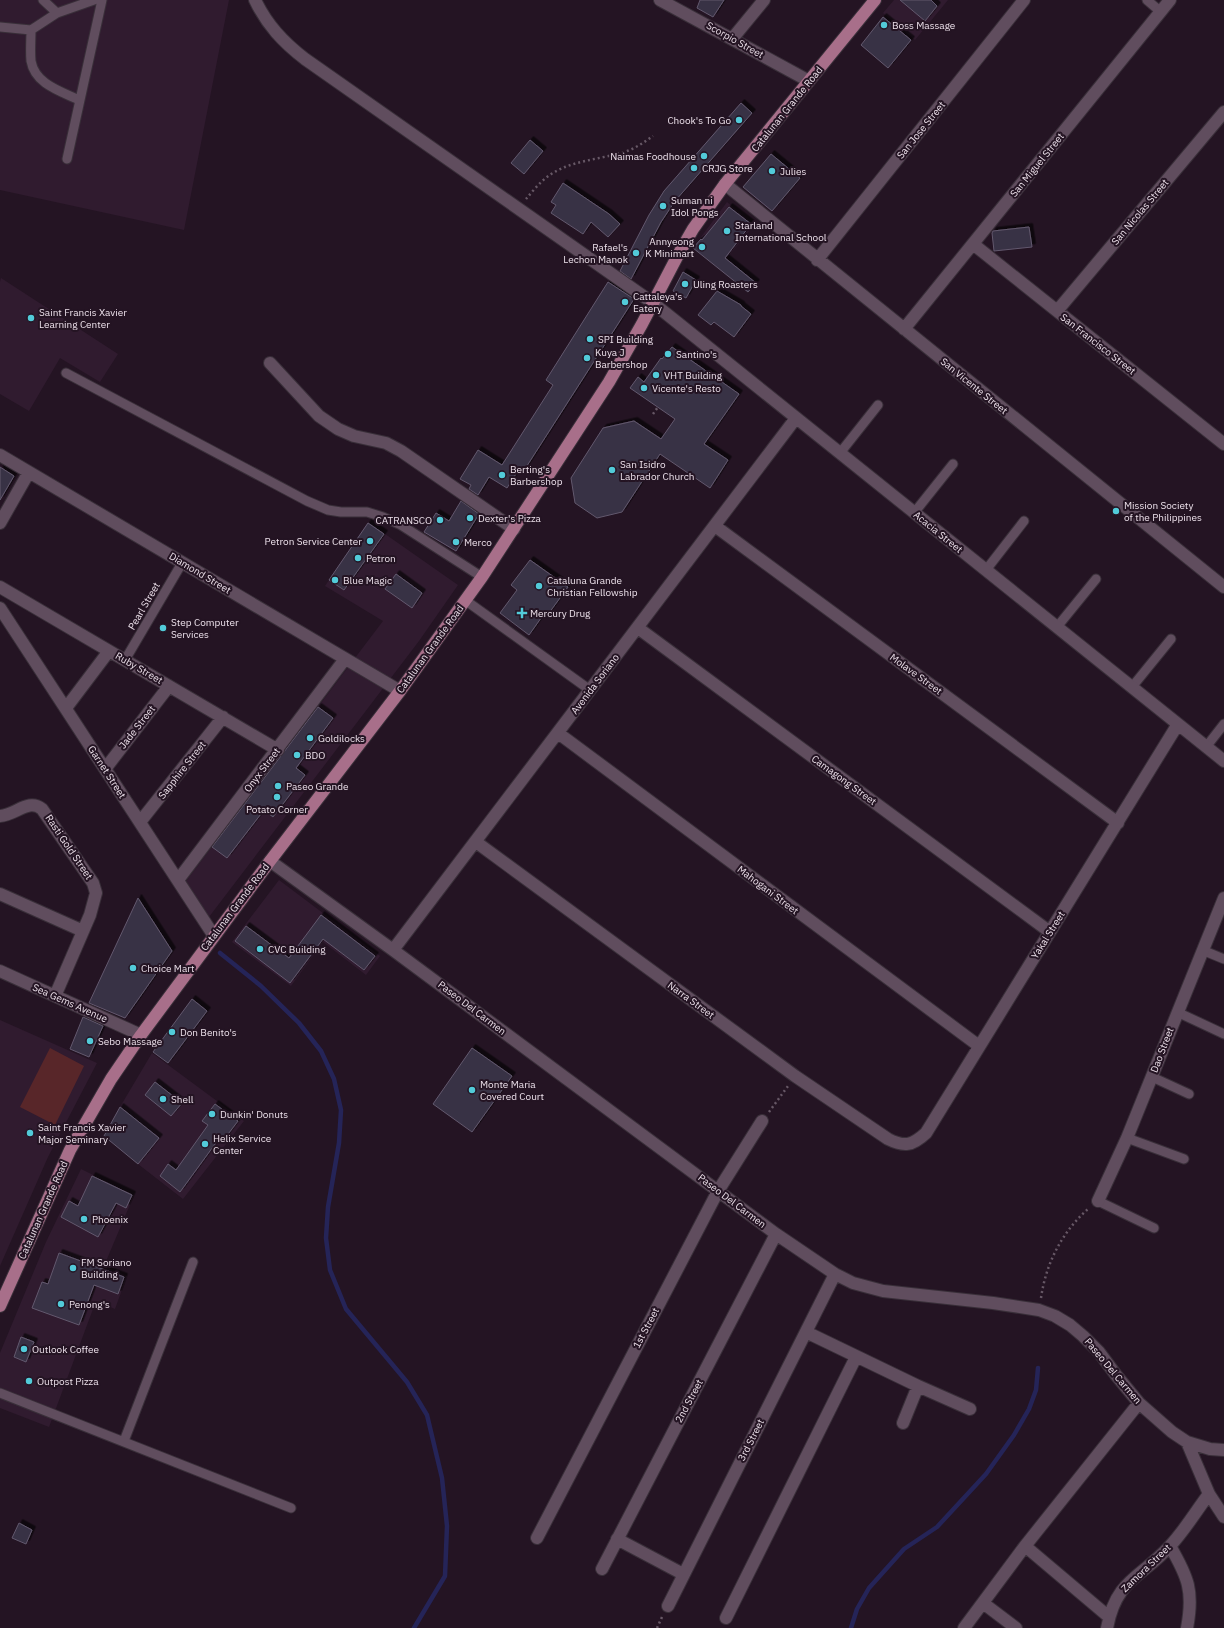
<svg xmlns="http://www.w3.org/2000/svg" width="1224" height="1628" font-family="'IBM Plex Sans',sans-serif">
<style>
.built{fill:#301b2f}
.green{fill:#582629}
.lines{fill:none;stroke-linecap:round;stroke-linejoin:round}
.stream{stroke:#252458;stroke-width:4.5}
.building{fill:#393044;stroke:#62596e;filter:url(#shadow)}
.service-casing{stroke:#392f39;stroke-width:11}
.minor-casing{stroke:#392f39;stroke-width:14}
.primary-casing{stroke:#392f39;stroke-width:14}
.path{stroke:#675866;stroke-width:2.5;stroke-dasharray:2 3;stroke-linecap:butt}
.service{stroke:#604d5e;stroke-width:9}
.minor{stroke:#604d5e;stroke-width:12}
.primary{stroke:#a86f8a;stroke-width:12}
.poi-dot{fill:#52cbd9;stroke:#241423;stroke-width:1.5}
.labels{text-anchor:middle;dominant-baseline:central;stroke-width:4;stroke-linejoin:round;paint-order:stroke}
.poi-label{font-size:10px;fill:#ede1eb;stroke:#241423;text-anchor:start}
.street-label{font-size:10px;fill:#ede1eb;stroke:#241423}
</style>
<defs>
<filter id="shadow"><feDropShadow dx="3.5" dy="-3.5" stdDeviation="0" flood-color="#0009"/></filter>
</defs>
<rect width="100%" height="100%" fill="#241423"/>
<path class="built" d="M0,0H229L184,230L0,190Z
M894,0H948L915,40L883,13Z
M727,202L754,225L727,258L701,237Z
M1,278L118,354L100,382L60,358L29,411L0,394V282Z
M368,522L458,585L419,641L209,917L186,881L383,621L325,586Z
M279,880L380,956L366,975L323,942L291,986L232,942Z
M0,1020L97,1063L48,1157L0,1266Z
M152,1053L244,1121L183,1199L138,1164L159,1138L120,1107Z
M81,1169L134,1195L104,1266L127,1276L115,1309L96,1301L49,1427L0,1408V1353L46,1242Z"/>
<path class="green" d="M50,1048L84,1066L55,1125L20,1107Z"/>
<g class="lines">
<path class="stream" d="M220,953L261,986L299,1023L321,1051L334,1079L341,1110L339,1143L328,1207L326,1238L330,1270L346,1309L407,1382L427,1415L442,1478L447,1526L445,1576L414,1628
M851,1628L857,1609L869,1588L904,1549L937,1527L986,1474L1014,1435L1029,1409L1036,1390L1038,1368"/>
</g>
<path class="building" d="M700,0H724L713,17L697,8Z
M900,0H931L937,6L925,21Z
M883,17L911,40L888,68L861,45Z
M741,103L752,113L675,201L661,222L631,279L620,271L649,215L664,191Z
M530,140L543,151L524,174L511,163Z
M771,154L800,178L772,211L743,187Z
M563,183L609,214L620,224L608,237L591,222L583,234L551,213L556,205L551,202Z
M729,207L751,224L725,258L756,283L748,292L693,248L701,239L702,240Z
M1029,227L1032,247L994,251L992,233L993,231Z
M683,272L696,280L686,298L673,291Z
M608,282L634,299L523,472L519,469L507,488L489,477L478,495L469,489L471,485L460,479L478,450L502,465L553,385L546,380Z
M717,291L741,305V306L751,314L734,337L714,322L711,325L698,315Z
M672,347L739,394L704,444L728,460L710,488L660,454L622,512L597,518L575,503L571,478L603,428L634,421L661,439L675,419L630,388L638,377L644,382L661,358L662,359Z
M0,467L14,476L0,500Z
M461,501L479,514L456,551L424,532L436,513L449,521Z
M368,523L384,534L344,590L329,580Z
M530,560L568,587L549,613L546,611L529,635L500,613L517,590L511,585Z
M396,574L422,593L412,608L385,589Z
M318,707L333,718L296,768L305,775L273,817L264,810L227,858L212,847Z
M138,898L172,951L125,1018L89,1003Z
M321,915L375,956L364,970L323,939L290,983L235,941L246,926L289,958Z
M192,999L207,1011L168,1063L153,1052Z
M83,1017L103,1026L89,1057L70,1049Z
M472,1048L512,1076L472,1132L433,1104Z
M155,1082L182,1103L171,1116L145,1095Z
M215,1104L238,1121L222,1142L218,1140L180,1192L160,1176L168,1164L176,1170L208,1125L202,1121Z
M120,1107L159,1138L138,1164L104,1136Z
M92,1176L132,1195L126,1208L116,1203L98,1237L61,1217L69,1201L78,1206Z
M59,1253L124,1277L118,1294L94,1285L79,1325L32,1308L42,1282L48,1284Z
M21,1337L34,1342L26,1362L14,1357Z
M19,1523L32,1530L26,1544L12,1538Z"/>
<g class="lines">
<defs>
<path id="service" d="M43,0L57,13
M1147,0L1161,12
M0,27L31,30C31,40 30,51 31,61C35,84 60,91 79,100
M31,30L57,13L94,0
M67,159L102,0
M66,373L307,501L328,510L341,512H367L383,517L401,525L482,577
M840,453L878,405
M914,513L953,464
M986,570L1024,521
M465,600L590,690
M1057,627L1096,579
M125,660L182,563
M1132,687L1171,639
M1206,747L1224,724
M1202,950L1224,959
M1177,1012L1224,1034
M1152,1077L1189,1094
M1127,1138L1184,1159
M1098,1201L1154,1228
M0,1393L291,1508
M124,1441L193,1262"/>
<path id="minor" d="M255,0C267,25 283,42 305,59L653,303L1224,761
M660,0L809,81
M732,39L764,0
M725,184L1224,587
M973,244L1224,444
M817,260L1024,0
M1057,311L1224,112
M904,329L1170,0
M270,363L319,416L338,429L354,436L386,443L401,451L514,529
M0,455L400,691
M0,523L29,472
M715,526L1118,823
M0,587L278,750
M0,608L214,936
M638,628L1050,932
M66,708L109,651
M558,733L979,1046
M105,769L169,686
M0,816C16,815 28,798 42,809L93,883L96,893L90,915L55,996
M140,822L223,717
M476,842L795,1076L888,1139C904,1147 912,1146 926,1133L1178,724
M270,861L393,950L776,1234L835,1274L853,1283L883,1291L993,1303L1039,1310L1055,1316L1070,1325L1083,1336L1099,1352L1116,1375L1139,1403L1172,1432L1187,1442L1210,1449L1224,1450
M178,880L345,659
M0,894L83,931
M393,950L796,418
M0,971L141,1035
M1098,1201L1127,1138L1224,898
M806,1332L918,1386L970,1409
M903,1423L918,1386
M1187,1442L1209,1494L1224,1517
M537,1538L718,1191L762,1121
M617,1539L683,1574
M1025,1546L1109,1617
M1170,1546C1188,1577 1194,1591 1187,1628
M602,1569L776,1234
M983,1603L1016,1628
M668,1606L835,1274
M726,1618L856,1357
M964,1628L1025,1546L1139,1403
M1107,1628C1116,1579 1141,1578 1170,1546C1185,1530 1196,1511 1209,1494"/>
<path id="primary" d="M0,1306L70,1150L111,1079L141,1035L270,861L400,691L482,577L609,382L642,324L678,255L693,229L725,184L875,0"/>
</defs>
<use href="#service" class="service-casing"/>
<use href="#minor" class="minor-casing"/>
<use href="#primary" class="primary-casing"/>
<path class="path" d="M526,199C532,192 539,183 547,177C568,161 596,160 621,153C633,150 643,143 653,136
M653,414L658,407
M769,1112L788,1086
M1041,1298C1046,1263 1062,1232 1088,1209
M657,1628L662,1617"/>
<use href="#service" class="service"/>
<use href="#minor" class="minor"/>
<use href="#primary" class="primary"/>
</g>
<g class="poi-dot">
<circle cx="884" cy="25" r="4"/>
<circle cx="739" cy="120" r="4"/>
<circle cx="704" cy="156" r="4"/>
<circle cx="694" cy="168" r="4"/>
<circle cx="772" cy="171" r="4"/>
<circle cx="663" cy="206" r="4"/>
<circle cx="727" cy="231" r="4"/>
<circle cx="702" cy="247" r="4"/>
<circle cx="636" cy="253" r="4"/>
<circle cx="685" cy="284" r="4"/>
<circle cx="625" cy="302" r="4"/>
<circle cx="31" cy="318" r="4"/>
<circle cx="590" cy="339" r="4"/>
<circle cx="668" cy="354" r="4"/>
<circle cx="587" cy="358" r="4"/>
<circle cx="656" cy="375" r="4"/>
<circle cx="644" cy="388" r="4"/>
<circle cx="612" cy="470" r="4"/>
<circle cx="502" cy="475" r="4"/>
<circle cx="1116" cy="511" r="4"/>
<circle cx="470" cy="518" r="4"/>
<circle cx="440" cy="520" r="4"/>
<circle cx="370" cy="541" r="4"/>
<circle cx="456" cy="542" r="4"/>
<circle cx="358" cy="558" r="4"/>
<circle cx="335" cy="580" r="4"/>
<circle cx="539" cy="586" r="4"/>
<path d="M520 607h4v4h4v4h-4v4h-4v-4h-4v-4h4z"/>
<circle cx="163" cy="628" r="4"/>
<circle cx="310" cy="738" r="4"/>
<circle cx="297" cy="755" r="4"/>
<circle cx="278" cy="786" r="4"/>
<circle cx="277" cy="797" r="4"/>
<circle cx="260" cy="949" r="4"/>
<circle cx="133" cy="968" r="4"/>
<circle cx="172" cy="1032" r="4"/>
<circle cx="90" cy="1041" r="4"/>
<circle cx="472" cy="1090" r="4"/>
<circle cx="163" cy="1099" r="4"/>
<circle cx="212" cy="1114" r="4"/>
<circle cx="30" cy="1133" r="4"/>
<circle cx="205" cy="1144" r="4"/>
<circle cx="84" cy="1219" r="4"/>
<circle cx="73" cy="1268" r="4"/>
<circle cx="61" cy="1304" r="4"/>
<circle cx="24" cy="1349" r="4"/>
<circle cx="29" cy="1381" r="4"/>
</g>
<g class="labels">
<g class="poi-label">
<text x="892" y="25">Boss Massage</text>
<text x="731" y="120" text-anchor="end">Chook's To Go</text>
<text x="696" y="156" text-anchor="end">Naimas Foodhouse</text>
<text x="702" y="168">CRJG Store</text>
<text x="780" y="171">Julies</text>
<text x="671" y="200">Suman ni<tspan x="671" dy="12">Idol Pongs</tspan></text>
<text x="735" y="225">Starland<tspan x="735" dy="12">International School</tspan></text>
<text x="694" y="241" text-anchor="end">Annyeong<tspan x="694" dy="12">K Minimart</tspan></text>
<text x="628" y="247" text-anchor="end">Rafael's<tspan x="628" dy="12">Lechon Manok</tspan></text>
<text x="693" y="284">Uling Roasters</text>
<text x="633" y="296">Cattaleya's<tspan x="633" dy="12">Eatery</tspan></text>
<text x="39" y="312">Saint Francis Xavier<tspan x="39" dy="12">Learning Center</tspan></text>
<text x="598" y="339">SPI Building</text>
<text x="595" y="352">Kuya J<tspan x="595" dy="12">Barbershop</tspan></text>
<text x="676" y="354">Santino's</text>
<text x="664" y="375">VHT Building</text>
<text x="652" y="388">Vicente's Resto</text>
<text x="620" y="464">San Isidro<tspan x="620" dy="12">Labrador Church</tspan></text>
<text x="510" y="469">Berting's<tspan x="510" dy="12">Barbershop</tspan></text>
<text x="1124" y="505">Mission Society<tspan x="1124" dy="12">of the Philippines</tspan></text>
<text x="478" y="518">Dexter's Pizza</text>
<text x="432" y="520" text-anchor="end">CATRANSCO</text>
<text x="362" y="541" text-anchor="end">Petron Service Center</text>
<text x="464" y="542">Merco</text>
<text x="366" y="558">Petron</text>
<text x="343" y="580">Blue Magic</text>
<text x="547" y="580">Cataluna Grande<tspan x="547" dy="12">Christian Fellowship</tspan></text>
<text x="530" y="613">Mercury Drug</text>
<text x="171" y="622">Step Computer<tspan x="171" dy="12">Services</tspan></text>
<text x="318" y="738">Goldilocks</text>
<text x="305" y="755">BDO</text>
<text x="286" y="786">Paseo Grande</text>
<text x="277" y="809" text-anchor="middle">Potato Corner</text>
<text x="268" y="949">CVC Building</text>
<text x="141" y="968">Choice Mart</text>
<text x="180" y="1032">Don Benito's</text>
<text x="98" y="1041">Sebo Massage</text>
<text x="480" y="1084">Monte Maria<tspan x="480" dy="12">Covered Court</tspan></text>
<text x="171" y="1099">Shell</text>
<text x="220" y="1114">Dunkin' Donuts</text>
<text x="38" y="1127">Saint Francis Xavier<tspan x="38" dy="12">Major Seminary</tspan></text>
<text x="213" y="1138">Helix Service<tspan x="213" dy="12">Center</tspan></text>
<text x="92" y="1219">Phoenix</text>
<text x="81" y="1262">FM Soriano<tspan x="81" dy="12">Building</tspan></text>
<text x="69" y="1304">Penong's</text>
<text x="32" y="1349">Outlook Coffee</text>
<text x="37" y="1381">Outpost Pizza</text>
</g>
<g class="street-label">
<text transform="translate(735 40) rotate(29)">Scorpio Street</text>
<text transform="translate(787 109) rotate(-51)">Catalunan Grande Road</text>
<text transform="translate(921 130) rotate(-51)">San Jose Street</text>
<text transform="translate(1037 165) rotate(-51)">San Miguel Street</text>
<text transform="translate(1140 212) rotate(-50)">San Nicolas Street</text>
<text transform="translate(1098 344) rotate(38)">San Francisco Street</text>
<text transform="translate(974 386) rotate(39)">San Vicente Street</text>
<text transform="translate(938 532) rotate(39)">Acacia Street</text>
<text transform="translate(200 573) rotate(31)">Diamond Street</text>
<text transform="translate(144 606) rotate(-60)">Pearl Street</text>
<text transform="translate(430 649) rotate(-54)">Catalunan Grande Road</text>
<text transform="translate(139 668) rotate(30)">Ruby Street</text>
<text transform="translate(916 674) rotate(36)">Molave Street</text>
<text transform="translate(595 684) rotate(-53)">Avenida Soriano</text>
<text transform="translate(137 727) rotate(-52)">Jade Street</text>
<text transform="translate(182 770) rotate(-52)">Sapphire Street</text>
<text transform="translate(262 770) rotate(-53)">Onyx Street</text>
<text transform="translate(107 772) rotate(57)">Garnet Street</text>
<text transform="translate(844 780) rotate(36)">Camagong Street</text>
<text transform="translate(69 847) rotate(56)">Rasti Gold Street</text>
<text transform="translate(768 890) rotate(37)">Mahogani Street</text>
<text transform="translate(235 907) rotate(-53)">Catalunan Grande Road</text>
<text transform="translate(1048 935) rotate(-58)">Yakal Street</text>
<text transform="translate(691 1000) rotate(36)">Narra Street</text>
<text transform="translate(70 1003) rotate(24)">Sea Gems Avenue</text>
<text transform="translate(472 1008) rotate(37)">Paseo Del Carmen</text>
<text transform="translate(1162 1050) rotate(-69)">Dao Street</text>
<text transform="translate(732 1201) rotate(37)">Paseo Del Carmen</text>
<text transform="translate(43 1210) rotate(-66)">Catalunan Grande Road</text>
<text transform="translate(646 1328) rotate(-62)">1st Street</text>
<text transform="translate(1113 1371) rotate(50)">Paseo Del Carmen</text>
<text transform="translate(689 1401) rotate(-62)">2nd Street</text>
<text transform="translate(751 1440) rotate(-63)">3rd Street</text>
<text transform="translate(1146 1568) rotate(-44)">Zamora Street</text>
</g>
</g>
</svg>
